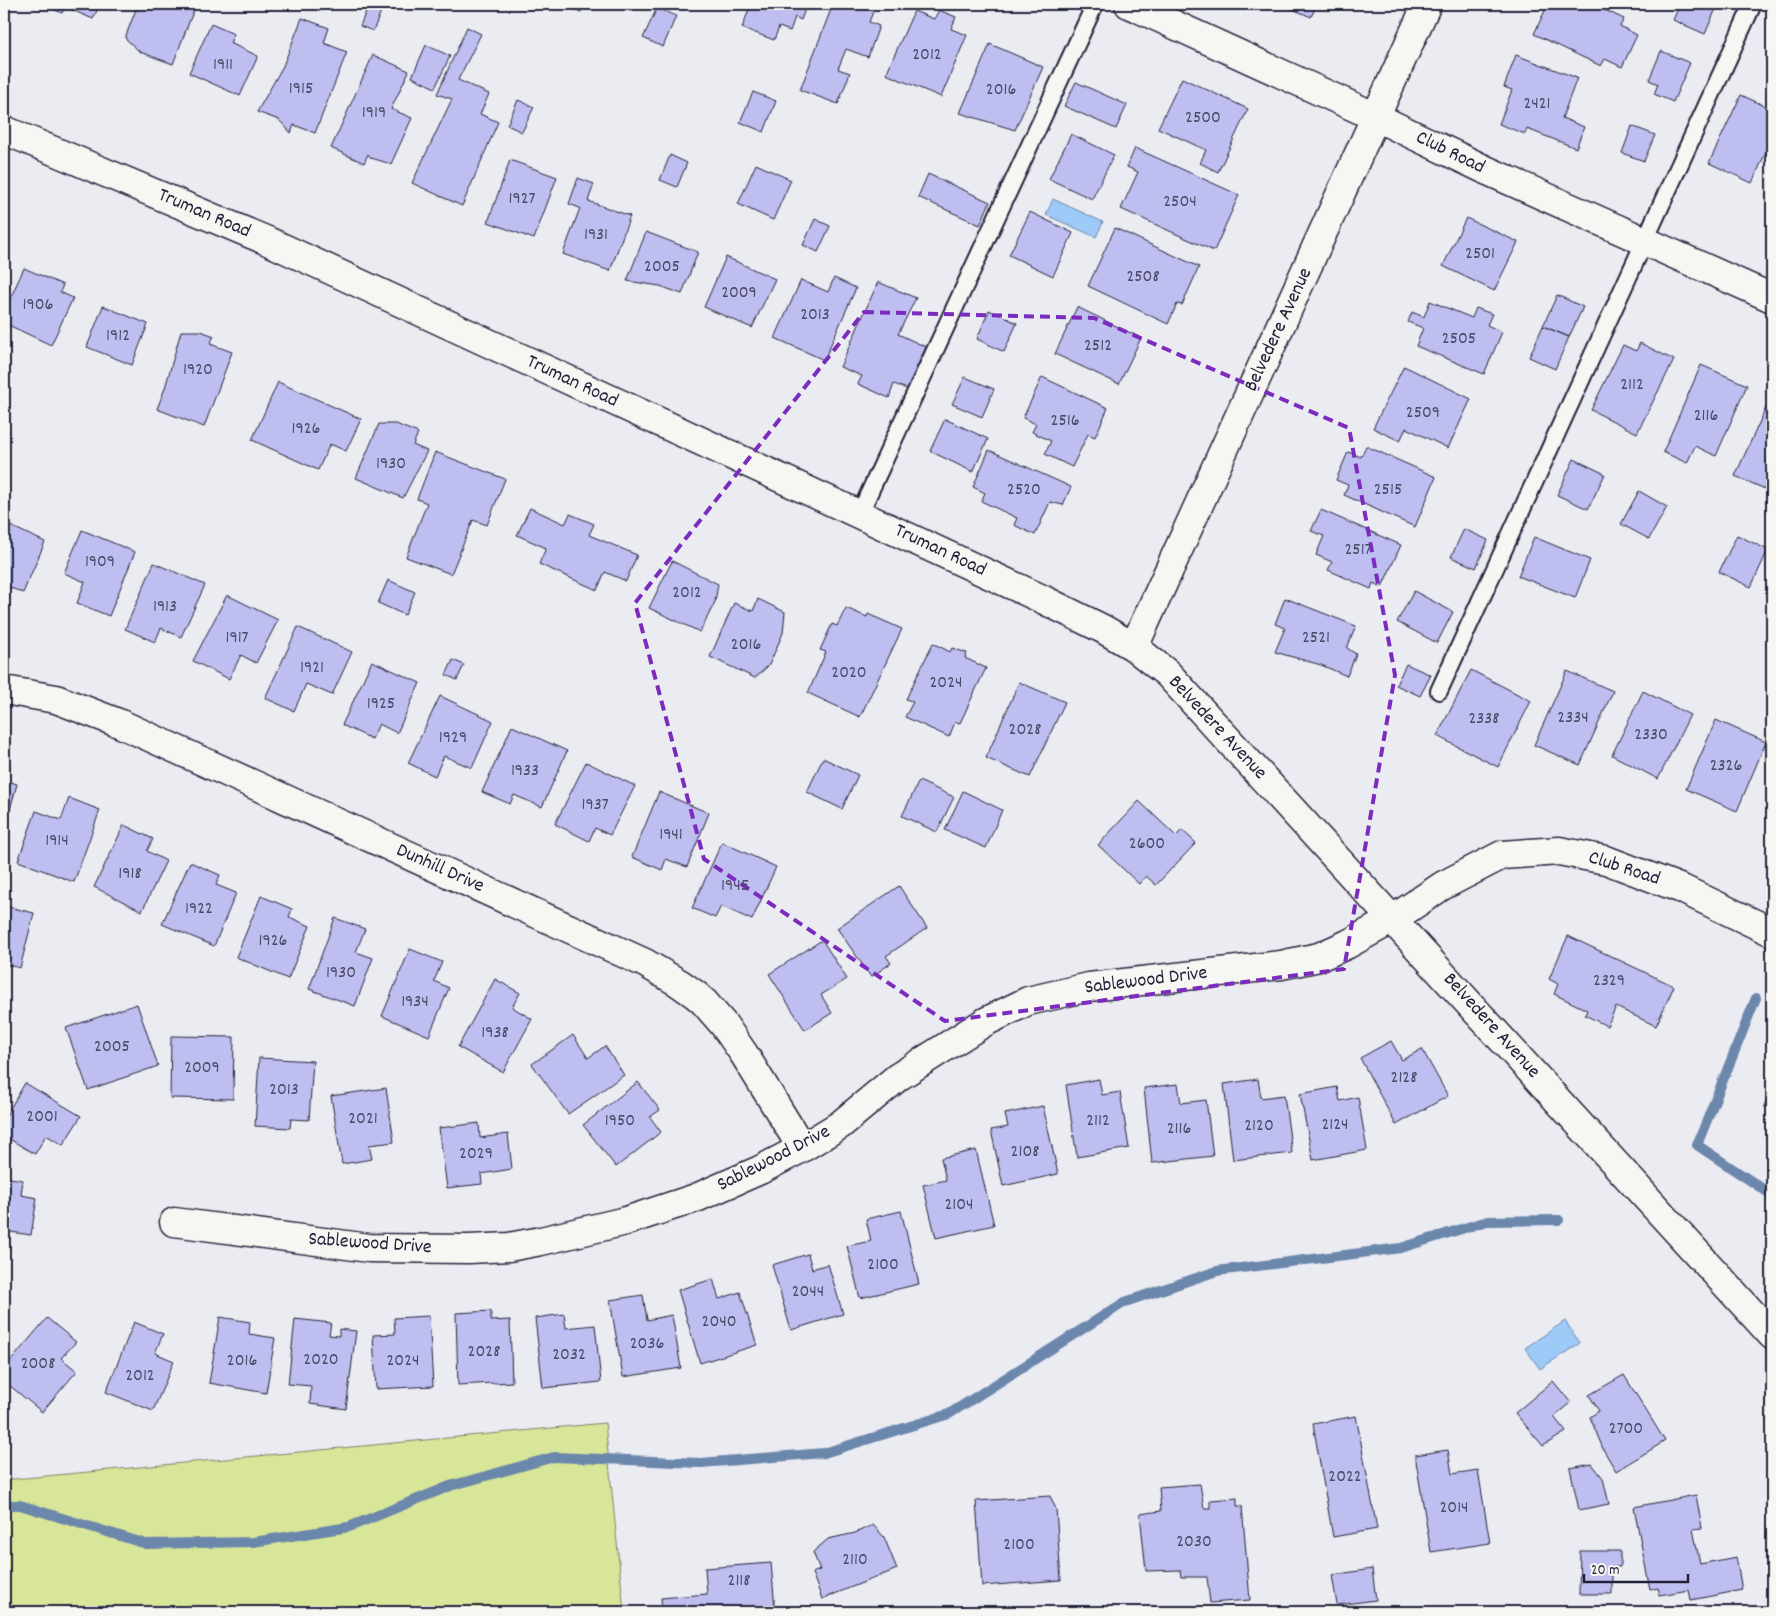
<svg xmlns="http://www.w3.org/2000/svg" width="1776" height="1616" font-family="Dekko,sans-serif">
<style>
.green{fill:#d8e699;stroke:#7d846a}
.water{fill:#9ecaf8;stroke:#6c87ac}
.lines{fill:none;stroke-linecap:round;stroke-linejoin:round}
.stream{stroke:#6c87ac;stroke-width:10}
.building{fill:#bebef0;stroke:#22223b}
.service-casing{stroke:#22223b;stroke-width:20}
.minor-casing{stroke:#22223b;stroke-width:31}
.service{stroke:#f6f6f2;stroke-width:16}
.minor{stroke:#f6f6f2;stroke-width:28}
.marked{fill:none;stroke:#7b2cbf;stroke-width:4;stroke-dasharray:10 6;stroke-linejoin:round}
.labels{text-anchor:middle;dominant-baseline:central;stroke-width:4;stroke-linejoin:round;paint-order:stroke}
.number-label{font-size:18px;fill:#494968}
.street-label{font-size:20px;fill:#22223b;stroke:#f6f6f2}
</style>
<rect width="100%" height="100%" fill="#ebebf2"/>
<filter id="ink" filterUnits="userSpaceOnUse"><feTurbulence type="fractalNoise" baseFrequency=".02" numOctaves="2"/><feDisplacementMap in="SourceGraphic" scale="10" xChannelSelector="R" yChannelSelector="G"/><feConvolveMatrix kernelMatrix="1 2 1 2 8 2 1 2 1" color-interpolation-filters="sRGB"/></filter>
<g filter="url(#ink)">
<path class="green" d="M605,1423L624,1612H4V1480Z"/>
<path class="water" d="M1053,199L1103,222L1096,237L1046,215Z
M1565,1321L1580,1343L1540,1369L1525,1348Z"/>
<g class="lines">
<path class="stream" d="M1756,998L1697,1145L1772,1195
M4,1505H20L146,1544L253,1542L349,1527L450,1486L554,1457L701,1463L824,1453L949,1414L1125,1302L1217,1271L1401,1248L1487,1221L1559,1220"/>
</g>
<path class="building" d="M41,4H100L93,19L65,7L62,13Z
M138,4H196L173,64L140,52L125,38Z
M369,4H384L373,31L360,26Z
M566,4H584L581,12L566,6Z
M751,4H807L801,20L795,17L790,31L779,27L774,40L742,28Z
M833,4H876L869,22L879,26L868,57L846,49L838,69L850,73L838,104L800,90Z
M1281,4H1317L1311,17Z
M1548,4H1592L1624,19L1620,26L1637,35L1622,67L1605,59L1601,66L1534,34Z
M1680,4H1718L1705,34L1673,20Z
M657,8L676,16L663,47L643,38Z
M939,10L956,17L951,29L967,35L941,97L886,74L914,11L934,19Z
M302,18L329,28L324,43L347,52L315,133L294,125L291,133L279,120L257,112L283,66Z
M211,24L234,34L230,43L258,56L240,96L189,73Z
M467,27L481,34L458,80L489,94L480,114L498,122L462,206L412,183L452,99L437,94Z
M990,44L1043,67L1015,130L960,113Z
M426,45L450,56L435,88L412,77Z
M1661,51L1690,63L1673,102L1654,94L1658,84L1649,80Z
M373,55L409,71L391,109L412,118L391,164L371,158L368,154L364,163L331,148Z
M1516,55L1577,78L1562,118L1584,127L1576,148L1527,129L1525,134L1499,124L1512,90L1504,87Z
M1182,78L1248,109L1218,172L1200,163L1206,150L1158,128Z
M1076,82L1127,105L1116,129L1064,106Z
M753,92L776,101L764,132L740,122Z
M1741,95L1772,109V139L1752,183L1709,163Z
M518,100L534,107L522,132L507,125Z
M1632,126L1655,135L1644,161L1622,153Z
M1071,134L1114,155L1092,199L1049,179Z
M1135,148L1239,195L1214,251L1121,209L1138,172L1127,167Z
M670,155L687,163L677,187L660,180Z
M510,160L557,177L534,239L488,222Z
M756,164L791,180L773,220L738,204Z
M928,174L990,202L980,225L918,197Z
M578,178L594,184L588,201L630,216L610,271L563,254L580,208L569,204Z
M1030,212L1073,233L1053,276L1009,255Z
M1466,218L1518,242L1494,291L1443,266Z
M815,219L830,226L818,252L803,245Z
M1115,228L1199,267L1182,305L1177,304L1168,324L1088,286Z
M646,232L698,252L682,294L660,286L627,281Z
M726,257L775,279L752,328L704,307Z
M24,268L63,285L60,292L73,298L51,345L4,323V312Z
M834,278L856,288L824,360L775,338L801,280L828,292Z
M878,282L916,298L898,334L926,347L907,389L894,384L889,398L858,384L862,376L840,367Z
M1557,295L1583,307L1569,337L1543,326Z
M1430,301L1472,318L1476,308L1492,314L1487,325L1502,332L1484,374L1416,346L1423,328L1408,322L1412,312L1424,317Z
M103,306L148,324L132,365L87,347Z
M1077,307L1141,338L1119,384L1055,354Z
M989,310L1017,323L1004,352L977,339Z
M1543,326L1569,337L1555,369L1529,357Z
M181,331H201L214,336L210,344L232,352L204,427L157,409L165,388Z
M1640,343L1674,360L1637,433L1591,410L1623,345L1636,351Z
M1701,365L1747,385L1716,456L1695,446L1687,463L1663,452Z
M1404,366L1471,399L1448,448L1406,428L1400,441L1373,428Z
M965,377L994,389L982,417L952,404Z
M1042,377L1108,408L1095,437L1088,434L1072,467L1045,454L1051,441L1032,432L1036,424L1023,418Z
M278,382L361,419L346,451L330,444L318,470L252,440Z
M1770,399L1772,400V492L1735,476Z
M945,419L988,439L973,472L930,451Z
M379,424H396L418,433L413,445L427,451L403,498L356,478Z
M1366,446L1436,477L1415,527L1344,495L1348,485L1336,480L1348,452L1361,457Z
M989,450L1071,487L1063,505L1050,502L1035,535L1014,525L1017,518L981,501L985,493L973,487Z
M435,452L505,479L487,525L473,520L451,574L406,557L427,503L417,499Z
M1574,459L1605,474L1588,509L1557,495Z
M1639,491L1667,507L1649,539L1621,524Z
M530,508L565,524L570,514L594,524L589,535L637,555L626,581L605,572L597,590L539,564L546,548L517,535Z
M1321,510L1401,545L1382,587L1373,583L1371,589L1328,570L1332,562L1316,555L1324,536L1311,531Z
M4,523L45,542L23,593L4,585Z
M1464,529L1488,540L1476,568L1451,557Z
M82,530L135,552L109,616L77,603L85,582L64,573Z
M1737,535L1768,550L1751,587L1719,572Z
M1534,537L1590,560L1575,598L1518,576Z
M672,561L718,584L715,602L700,632L649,608Z
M154,563L205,585L181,637L161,628L155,642L125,629Z
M388,580L415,592L405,615L378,603Z
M1414,591L1453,612L1437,643L1397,622Z
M227,595L278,620L256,663L241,655L229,679L193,661Z
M1285,598L1356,626L1347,648L1356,654L1347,676L1321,665L1275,652L1285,628L1275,624Z
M758,599L785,612L783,633L769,665L755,678L710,657L734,603L753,611Z
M846,608L867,617L868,614L902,629L860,717L808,693L826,652L820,650L832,624L837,626Z
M298,627L352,652L332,695L306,684L294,711L265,698Z
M933,643L950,652L952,648L967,653L965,658L986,668L960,723L955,722L949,737L905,717L913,702L906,699Z
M453,660L464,665L457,680L446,675Z
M372,661L420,683L397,733L379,724L372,739L342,725Z
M1406,664L1431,675L1420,696L1396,685Z
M1471,670L1531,701L1498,767L1437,736Z
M1567,671L1613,691L1580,765L1534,745Z
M1019,682L1065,702L1030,777L986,758Z
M1643,691L1690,715L1658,779L1612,755Z
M440,696L493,721L472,768L444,756L435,776L408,763Z
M1716,720L1766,742L1737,811L1686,789Z
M512,726L567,751L542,807L514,795L510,804L482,792Z
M823,758L858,775L842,809L807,792Z
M586,762L635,786L610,835L595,828L589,841L555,824Z
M4,780L17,784L4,832Z
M919,781L954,797L937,832L902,816Z
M963,791L1002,810L986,848L945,830Z
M659,792L709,813L687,867L666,859L662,870L632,857Z
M69,798L100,810L74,882L18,861L36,811L61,820Z
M1139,801L1176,836L1182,830L1196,843L1156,885L1146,876L1139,884L1098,845Z
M124,825L153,839L147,851L166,861L142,911L94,887Z
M722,842L776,867L752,920L721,906L715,918L692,908Z
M190,862L220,875L216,885L236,893L214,946L162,924Z
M899,886L927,928L886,956L891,963L871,977L837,928Z
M261,896L292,909L289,917L310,926L288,979L236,957Z
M4,906L34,913L20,968L4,964Z
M335,918L365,929L356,952L373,958L355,1006L309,989Z
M1568,936L1674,986L1656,1026L1616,1007L1607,1026L1585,1015L1587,1010L1554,994L1558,984L1549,979Z
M822,940L847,979L821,995L832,1013L805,1030L769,974Z
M410,949L442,962L434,981L449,988L429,1036L382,1016Z
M495,979L520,993L512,1007L532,1019L503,1072L458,1047Z
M137,1004L158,1066L88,1090L66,1028Z
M573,1035L588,1058L605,1046L624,1075L568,1114L532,1064Z
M171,1036L234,1037L233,1099L170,1098Z
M1391,1041L1402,1060L1422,1049L1448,1096L1396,1125L1360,1058Z
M259,1058L313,1061L309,1120L291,1119L290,1128L255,1126Z
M1099,1079L1102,1095L1120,1092L1129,1148L1077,1157L1066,1085Z
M1258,1079L1261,1098L1284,1095L1292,1153L1233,1160L1224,1084Z
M638,1082L660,1110L650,1117L661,1132L616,1167L583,1125Z
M25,1083L81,1116L63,1145L46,1135L35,1154L4,1136V1119Z
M1178,1084L1181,1103L1206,1100L1213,1156L1152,1163L1144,1088Z
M1772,1086V1110L1764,1106Z
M1337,1087L1340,1101L1358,1097L1367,1150L1313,1160L1300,1094Z
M386,1088L394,1142L369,1145L372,1159L342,1164L331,1096Z
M1043,1106L1058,1174L1003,1186L991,1130L1008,1127L1005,1114Z
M479,1123L480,1138L508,1134L512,1169L481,1174L482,1184L447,1188L439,1128Z
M976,1150L994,1225L936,1238L923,1185L946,1180L941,1158Z
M4,1177L23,1180L21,1195L37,1198L31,1235L4,1231Z
M901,1211L919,1284L860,1298L847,1246L871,1241L866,1219Z
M808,1254L812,1269L828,1264L843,1314L791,1330L772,1265Z
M713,1279L719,1299L740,1292L757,1345L700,1363L678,1290Z
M643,1295L647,1320L672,1315L681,1368L623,1377L610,1300Z
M491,1311V1321L510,1320L512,1382L458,1385L456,1313Z
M564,1314L566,1328L595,1325L601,1382L543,1388L535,1318Z
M429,1316L433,1386L376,1389L373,1335L395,1334L394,1318Z
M220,1317L250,1322L249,1334L275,1338L266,1393L209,1383Z
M47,1318L76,1342L61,1358L77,1371L42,1412L4,1381V1369Z
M295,1319L331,1323L329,1335L339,1336V1329L356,1331L346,1409L310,1404L311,1386L288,1384Z
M134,1322L163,1334L155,1353L174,1361L153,1411L106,1392Z
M1624,1375L1665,1441L1616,1471L1603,1449L1590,1417L1599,1411L1589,1395Z
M1553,1381L1571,1403L1554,1417L1566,1432L1543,1446L1515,1413Z
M1356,1416L1377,1529L1333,1537L1313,1424Z
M1448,1450L1452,1474L1478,1470L1490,1543L1431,1552L1415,1455Z
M1592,1464L1603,1478L1609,1504L1579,1510L1570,1468Z
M1200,1484L1204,1508H1210V1500L1237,1498V1506H1242L1250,1600L1210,1603L1207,1577H1181L1180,1570L1146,1571L1140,1514L1161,1511L1159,1487Z
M1696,1495L1702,1528L1693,1529L1700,1564L1736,1557L1742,1590L1691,1600L1689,1590L1660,1595L1658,1588L1650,1590L1634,1507Z
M1050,1496L1056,1509L1061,1580L982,1586L976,1501Z
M873,1525L884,1537L897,1569L822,1599L812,1573L820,1570L813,1552L828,1539L855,1533Z
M1580,1551H1620V1567H1612V1594H1579Z
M771,1563L775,1608L765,1609V1612H662L661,1598L707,1594L705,1568Z
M1372,1569L1376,1600L1337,1605L1332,1575Z"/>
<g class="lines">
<defs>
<path id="service" d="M859,515L1095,4
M1439,691L1753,4"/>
<path id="minor" d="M1129,4L1376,117L1488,171L1772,298
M4,130L270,242L1040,598L1103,629L1134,647L1168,674L1772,1335
M1134,647L1427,4
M4,690L56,699L121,724L645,963L679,983L696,995L704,1002L724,1025L744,1054L802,1148
M174,1222L369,1248L469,1249L509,1247L541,1241L626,1221L696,1198L760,1170L802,1148L840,1125L898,1077L985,1022L1028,1001L1089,987L1281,965L1319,957L1348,944L1393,919L1442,886L1502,855L1559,851L1606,860L1682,889L1772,932"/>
</defs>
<use href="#service" class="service-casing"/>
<use href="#minor" class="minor-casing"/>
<use href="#service" class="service"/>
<use href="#minor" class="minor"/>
</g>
</g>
<path class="marked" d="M864,312L1094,318L1349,428L1395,675L1344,969L945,1021L704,859L635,603Z"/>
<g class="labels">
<g class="number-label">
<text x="927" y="55">2012</text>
<text x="223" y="65">1911</text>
<text x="301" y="89">1915</text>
<text x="1001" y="90">2016</text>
<text x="1537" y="104">2421</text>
<text x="374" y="113">1919</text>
<text x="1203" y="118">2500</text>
<text x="522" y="199">1927</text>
<text x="1180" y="202">2504</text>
<text x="596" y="235">1931</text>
<text x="1480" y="254">2501</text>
<text x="662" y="267">2005</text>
<text x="1143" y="277">2508</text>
<text x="739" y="293">2009</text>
<text x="38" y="305">1906</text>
<text x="815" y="315">2013</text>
<text x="118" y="336">1912</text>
<text x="1459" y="339">2505</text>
<text x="1098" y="346">2512</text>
<text x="198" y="370">1920</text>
<text x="1632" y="385">2112</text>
<text x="1423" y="413">2509</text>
<text x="1706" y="416">2116</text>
<text x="1065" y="421">2516</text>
<text x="306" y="429">1926</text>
<text x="391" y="464">1930</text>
<text x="1024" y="490">2520</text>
<text x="1388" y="490">2515</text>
<text x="1358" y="550">2517</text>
<text x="100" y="562">1909</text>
<text x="687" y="593">2012</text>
<text x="165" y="607">1913</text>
<text x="237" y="638">1917</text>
<text x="1316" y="638">2521</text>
<text x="746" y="645">2016</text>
<text x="312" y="668">1921</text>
<text x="849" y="673">2020</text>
<text x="946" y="683">2024</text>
<text x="381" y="704">1925</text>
<text x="1573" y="718">2334</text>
<text x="1484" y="719">2338</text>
<text x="1025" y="730">2028</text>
<text x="1651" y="735">2330</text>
<text x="453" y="738">1929</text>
<text x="1726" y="766">2326</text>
<text x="525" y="771">1933</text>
<text x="595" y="805">1937</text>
<text x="671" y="835">1941</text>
<text x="57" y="841">1914</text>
<text x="1147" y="844">2600</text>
<text x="130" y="874">1918</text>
<text x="735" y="886">1945</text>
<text x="199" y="909">1922</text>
<text x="273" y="941">1926</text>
<text x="341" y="973">1930</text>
<text x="1609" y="981">2329</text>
<text x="415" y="1002">1934</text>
<text x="495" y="1033">1938</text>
<text x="112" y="1047">2005</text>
<text x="202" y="1068">2009</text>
<text x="1404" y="1078">2128</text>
<text x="284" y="1090">2013</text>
<text x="42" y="1117">2001</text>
<text x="363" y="1119">2021</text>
<text x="620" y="1121">1950</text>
<text x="1098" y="1121">2112</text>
<text x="1335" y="1125">2124</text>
<text x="1259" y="1126">2120</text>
<text x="1179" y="1129">2116</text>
<text x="1025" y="1152">2108</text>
<text x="476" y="1154">2029</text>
<text x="959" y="1205">2104</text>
<text x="883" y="1265">2100</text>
<text x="808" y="1292">2044</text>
<text x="719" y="1322">2040</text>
<text x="647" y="1344">2036</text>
<text x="484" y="1352">2028</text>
<text x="569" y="1355">2032</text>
<text x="321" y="1360">2020</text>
<text x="242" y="1361">2016</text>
<text x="403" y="1361">2024</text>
<text x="38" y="1364">2008</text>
<text x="140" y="1376">2012</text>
<text x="1626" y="1429">2700</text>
<text x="1345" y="1477">2022</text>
<text x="1454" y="1508">2014</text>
<text x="1194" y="1542">2030</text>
<text x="1019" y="1545">2100</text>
<text x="855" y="1560">2110</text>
<text x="739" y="1581">2118</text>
</g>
<g class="street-label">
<text transform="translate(1450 153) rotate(26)">Club Road</text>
<text transform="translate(204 214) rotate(23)">Truman Road</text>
<text transform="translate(1279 330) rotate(-65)">Belvedere Avenue</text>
<text transform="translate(572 382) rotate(25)">Truman Road</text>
<text transform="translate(940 551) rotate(25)">Truman Road</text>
<text transform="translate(1217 728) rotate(47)">Belvedere Avenue</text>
<text transform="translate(440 869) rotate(24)">Dunhill Drive</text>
<text transform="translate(1624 869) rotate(18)">Club Road</text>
<text transform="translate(1146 981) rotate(-7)">Sablewood Drive</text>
<text transform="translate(1491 1026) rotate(48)">Belvedere Avenue</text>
<text transform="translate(774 1159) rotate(-27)">Sablewood Drive</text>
<text transform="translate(370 1244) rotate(4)">Sablewood Drive</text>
</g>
</g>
<rect width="1776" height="1616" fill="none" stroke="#f6f6f2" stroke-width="20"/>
<rect x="10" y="10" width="1756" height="1596" fill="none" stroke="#22223b" stroke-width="2" filter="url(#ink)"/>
<path d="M1584 1574v8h104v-8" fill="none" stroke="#22223b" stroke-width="2.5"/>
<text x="1591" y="1574" font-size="15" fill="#22223b" stroke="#f6f6f2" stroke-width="4" paint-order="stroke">20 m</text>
</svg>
